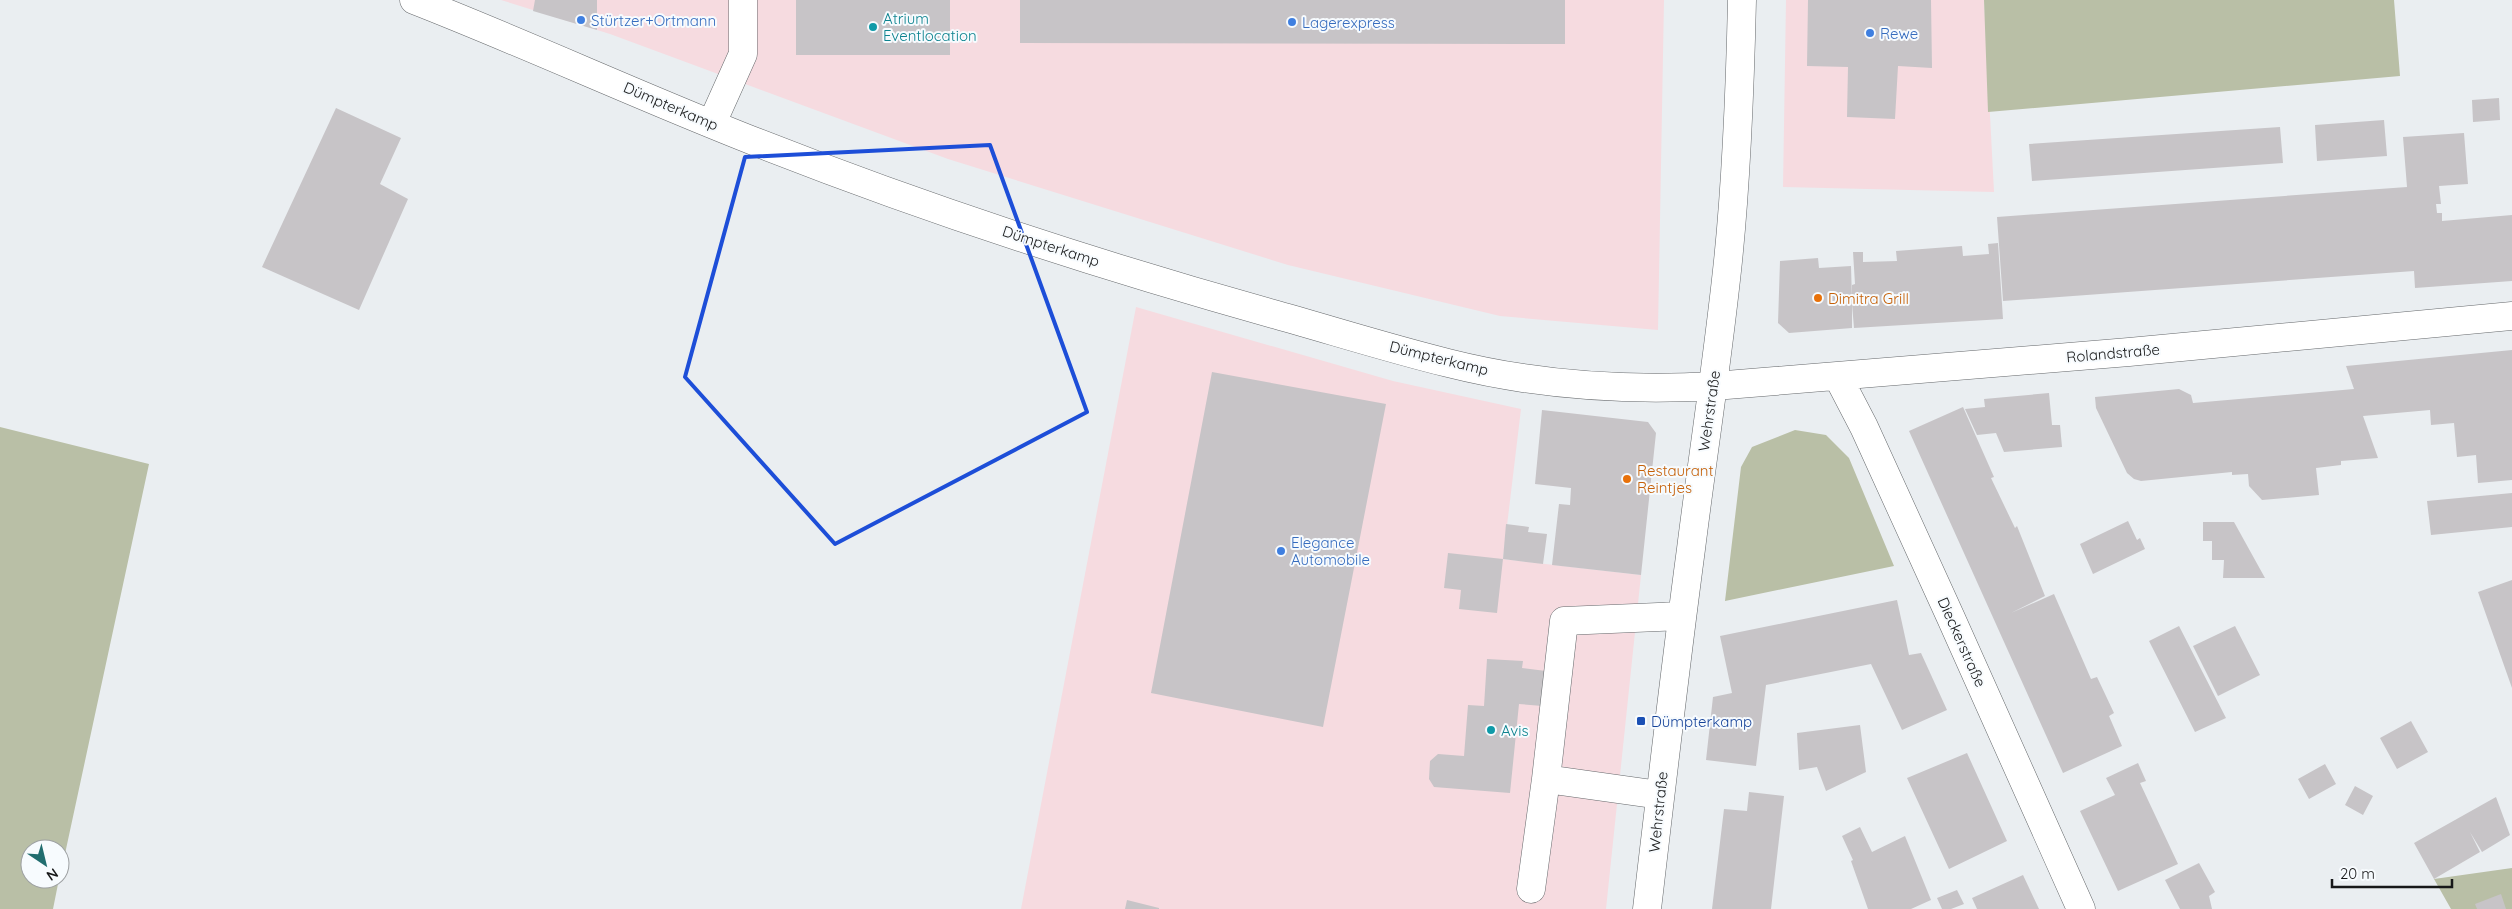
<svg xmlns="http://www.w3.org/2000/svg" width="2512" height="909" font-family="Quicksand,sans-serif">
<style>
.commercial{fill:#f6dbe0}
.green{fill:#b9bfa6}
.building{fill:#c7c4c7}
.lines{fill:none;stroke-linecap:round;stroke-linejoin:round}
.minor-casing{stroke:#65686b;stroke-width:29}
.minor{stroke:#fff;stroke-width:28}
.marked{fill:none;stroke:#1d4ed8;stroke-width:4;stroke-linejoin:round}
.shop-dot{fill:#3f7fe0;stroke:#f7fbfe;stroke-width:2}
.culture-dot{fill:#0f9aa8;stroke:#f7fbfe;stroke-width:2}
.food-dot{fill:#e8710a;stroke:#f7fbfe;stroke-width:2}
.transit-dot{fill:#1a4fb4;stroke:#f7fbfe;stroke-width:2}
.labels{text-anchor:middle;dominant-baseline:central;stroke-width:4;stroke-linejoin:round;paint-order:stroke}
.culture-label{font-size:15px;fill:#0d838f;stroke:#f7fbfe;text-anchor:start}
.shop-label{font-size:15px;fill:#366cbe;stroke:#f7fbfe;text-anchor:start}
.street-label{font-size:15px;fill:#171819;stroke:#f7fbfe}
.food-label{font-size:15px;fill:#c56008;stroke:#f7fbfe;text-anchor:start}
.transit-label{font-size:15px;fill:#164399;stroke:#f7fbfe;text-anchor:start}
</style>
<rect width="100%" height="100%" fill="#eaeef1"/>
<path class="commercial" d="M501,0H1664L1658,330L1500,316L1288,265L948,159L610,34Z
M1786,0H1984L1994,192L1783,187Z
M1136,307L1393,381L1521,409L1503,559L1641,575L1606,909H1021Z"/>
<path class="green" d="M1984,0H2394L2400,76L1988,112Z
M0,427L149,464L60,877V849H30V879H59L53,909H0Z
M1795,430L1826,435L1849,458L1894,566L1725,601L1741,467L1752,447Z
M2512,868V909H2451L2434,879Z"/>
<path class="building" d="M535,0H597V30L533,11Z
M796,0H950V55H796Z
M1020,0H1565V44L1020,43Z
M1808,0H1931L1932,68L1898,66L1895,119L1847,117L1848,67L1807,66Z
M2499,98L2500,120L2473,122L2472,100Z
M336,108L401,138L380,184L408,199L359,310L262,267Z
M2384,120L2387,156L2317,161L2315,125Z
M2280,127L2283,163L2032,181L2029,144Z
M2464,133L2468,184L2439,186L2441,204H2436L2437,213H2442V221L2512,215V281L2415,288L2414,271L2003,301L1997,217L2407,187L2403,137Z
M1998,243L2003,319L1854,328L1852,304V328L1789,333L1778,323L1780,261L1818,258L1819,268L1851,266L1852,300V285L1855,284L1853,252H1863V262L1897,261L1896,251L1962,246L1963,256L1989,254L1988,244Z
M2512,350V480L2478,483L2476,455L2457,457L2454,423L2431,425L2430,410L2363,416L2378,458L2341,461V465L2316,468L2319,495L2262,500L2249,486L2248,474L2232,475V472L2141,481L2134,479L2127,473L2096,408L2095,397L2179,389L2191,395L2193,403L2354,389L2346,366Z
M1212,372L1386,404L1323,727L1151,693Z
M2049,393L2052,425H2060L2062,447L2004,452L1996,433L1977,435L1965,409L1985,407L1984,399Z
M1963,407L1994,477L1991,478L2015,528L2017,526L2045,596L2011,613L2054,594L2091,679L2097,677L2114,713L2109,716L2122,746L2063,773L1909,431Z
M1542,410L1648,422L1656,433L1641,575L1552,565L1559,504L1570,505L1571,488L1535,484Z
M2512,493V527L2431,535L2427,501Z
M2128,521L2137,540L2140,538L2145,549L2093,574L2080,544Z
M2203,522H2234L2265,578H2223L2224,560H2212V541H2203Z
M1506,524L1529,527L1528,532L1547,534L1543,564L1503,559Z
M1448,553L1503,559L1497,613L1459,609L1461,590L1444,588Z
M2512,580V688L2478,592Z
M1897,600L1909,655L1921,653L1947,710L1902,730L1871,664L1766,685L1756,766L1706,760L1713,697L1732,693L1720,636Z
M2179,626L2226,718L2195,732L2149,641Z
M2235,626L2260,675L2218,696L2193,646Z
M1487,659L1523,661L1522,668L1570,674L1567,708L1519,704L1510,793L1434,787L1429,779L1430,761L1438,754L1464,756L1468,705L1484,706Z
M2411,721L2428,752L2397,769L2380,738Z
M1860,725L1866,772L1826,791L1817,767L1799,770L1797,733Z
M1967,753L2007,841L1949,869L1907,778Z
M2138,763L2146,781L2140,783L2178,864L2118,891L2080,811L2115,795L2106,778Z
M2325,764L2336,784L2309,799L2298,779Z
M2355,786L2373,796L2363,815L2345,805Z
M1749,792L1784,796L1771,909H1712L1724,809L1747,811Z
M2496,797L2510,835L2482,852L2470,832L2480,852L2434,879L2414,843Z
M1860,827L1872,852L1905,836L1931,900L1911,909H1868L1851,861L1853,860L1842,836Z
M2199,863L2215,892L2209,896L2212,909H2180L2165,880Z
M2023,875L2039,909H1977L1972,898Z
M1957,890L1964,904L1951,909H1942L1937,898Z
M2501,894L2506,909H2477L2475,904Z
M1127,900L1159,908V909H1125Z"/>
<g class="lines">
<defs>
<path id="minor" d="M414,0C529,45 641,97 756,142C926,209 1101,266 1277,315C1334,331 1391,349 1448,363C1535,385 1625,391 1714,386L2129,352L2512,316
M712,123L743,54V0
M1838,377L1864,427L1951,618L2081,909
M1546,779L1564,621L1682,616
M1531,889L1546,779L1660,795
M1647,909C1661,789 1675,669 1691,549C1703,453 1718,358 1728,261C1737,174 1740,87 1742,0"/>
</defs>
<use href="#minor" class="minor-casing"/>
<use href="#minor" class="minor"/>
</g>
<path class="marked" d="M990,145L1087,412L835,544L685,377L745,157Z"/>
<g class="shop-dot">
<circle cx="581" cy="20" r="5"/>
<circle cx="1292" cy="22" r="5"/>
<circle cx="1870" cy="33" r="5"/>
<circle cx="1281" cy="551" r="5"/>
</g>
<g class="culture-dot">
<circle cx="873" cy="27" r="5"/>
<circle cx="1491" cy="730" r="5"/>
</g>
<g class="food-dot">
<circle cx="1818" cy="298" r="5"/>
<circle cx="1627" cy="479" r="5"/>
</g>
<rect class="transit-dot" x="1636" y="716" width="10" height="10" rx="2.5"/>
<g class="labels">
<g class="culture-label">
<text x="883" y="18">Atrium<tspan x="883" dy="17">Eventlocation</tspan></text>
<text x="1501" y="730">Avis</text>
</g>
<g class="shop-label">
<text x="591" y="20">Stürtzer+Ortmann</text>
<text x="1302" y="22">Lagerexpress</text>
<text x="1880" y="33">Rewe</text>
<text x="1291" y="542">Elegance<tspan x="1291" dy="17">Automobile</tspan></text>
</g>
<g class="street-label">
<text transform="translate(671 106) rotate(23)">Dümpterkamp</text>
<text transform="translate(1051 246) rotate(18)">Dümpterkamp</text>
<text transform="translate(2113 353) rotate(-5)">Rolandstraße</text>
<text transform="translate(1439 358) rotate(14)">Dümpterkamp</text>
<text transform="translate(1709 411) rotate(-82)">Wehrstraße</text>
<text transform="translate(1962 642) rotate(66)">Dieckerstraße</text>
<text transform="translate(1658 812) rotate(-84)">Wehrstraße</text>
</g>
<g class="food-label">
<text x="1828" y="298">Dimitra Grill</text>
<text x="1637" y="470">Restaurant<tspan x="1637" dy="17">Reintjes</tspan></text>
</g>
<g class="transit-label">
<text x="1651" y="721">Dümpterkamp</text>
</g>
</g>
<g transform="translate(45 864) rotate(145)"><circle r="24" fill="#f7fbfe" stroke="#9da0a2"/>
<path d="M0-4L9 19L0 12L-9 19Z" fill="#216d6f"/>
<text y="-8" font-size="14" font-weight="bold" text-anchor="middle" fill="#171819">N</text>
</g>
<path d="M2332 879v8h120v-8" fill="none" stroke="#171819" stroke-width="2.5"/>
<text x="2340" y="879" font-size="15" fill="#171819" stroke="#f7fbfe" stroke-width="4" paint-order="stroke">20 m</text>
</svg>
